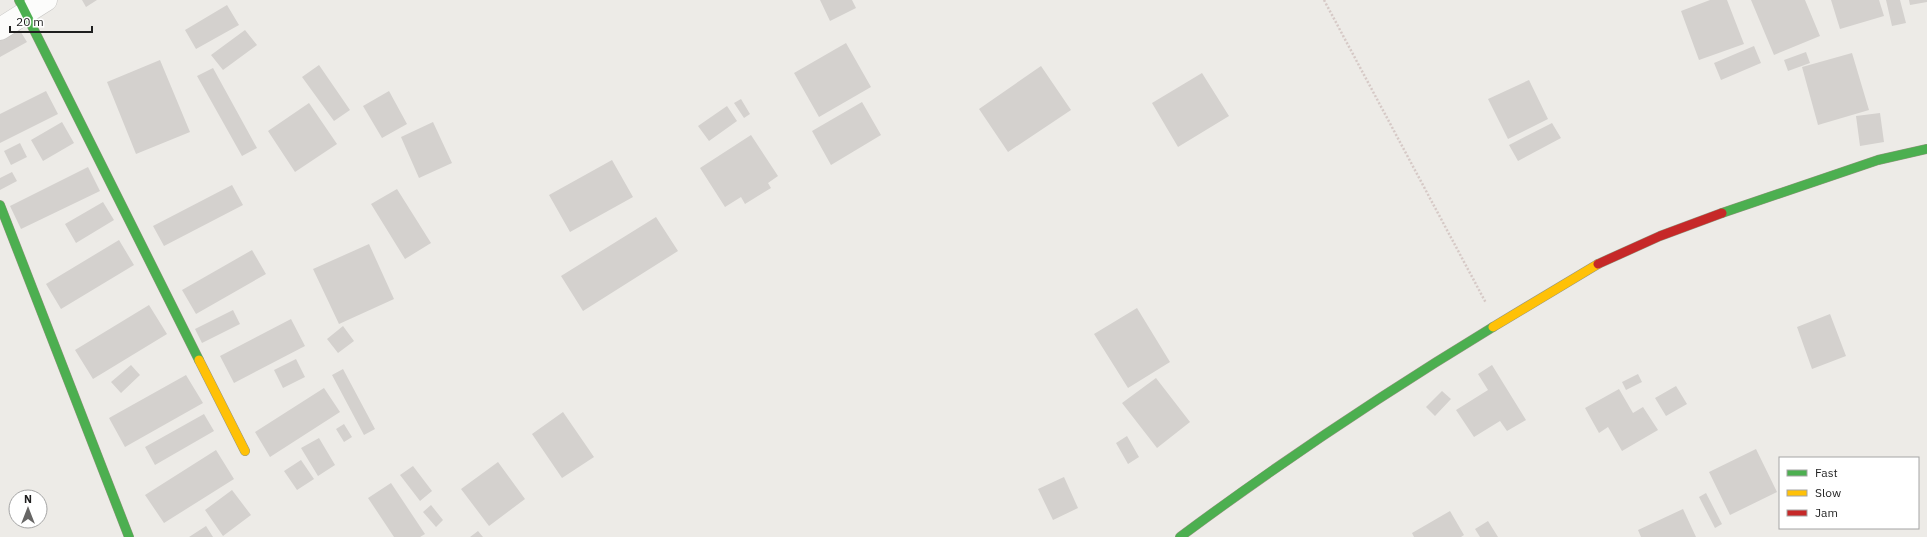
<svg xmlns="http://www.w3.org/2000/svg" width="1927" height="537" font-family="'IBM Plex Sans',sans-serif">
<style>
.building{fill:#d4d1ce}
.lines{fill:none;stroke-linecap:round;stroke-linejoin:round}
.street-casing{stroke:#c6c5c3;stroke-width:23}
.fast-casing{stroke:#959680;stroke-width:10}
.slow-casing{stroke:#959680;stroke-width:10}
.jam-casing{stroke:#959680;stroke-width:10}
.path{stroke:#d6c9c6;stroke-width:2.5;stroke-dasharray:2 2;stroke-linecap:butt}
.street{stroke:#fcfcfb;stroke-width:22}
.fast{stroke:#4caf50;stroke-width:9}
.slow{stroke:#ffc107;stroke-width:9}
.jam{stroke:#c62828;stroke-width:9}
</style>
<rect width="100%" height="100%" fill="#edebe7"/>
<path class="building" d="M82,0H97L86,7Z
M820,0H852L856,8L830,21Z
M1710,0H1727L1744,44L1699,60L1681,11Z
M1751,0H1805L1820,36L1774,55Z
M1831,0H1879L1884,16L1840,29Z
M1886,0H1900L1906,23L1892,26Z
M1909,0H1927V2L1910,5Z
M227,5L239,25L196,49L185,30Z
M19,29L27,42L0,57V40Z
M245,30L257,45L223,70L211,55Z
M846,43L871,87L819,117L794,73Z
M1754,46L1761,63L1721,80L1714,63Z
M1806,52L1810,63L1788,71L1784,60Z
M1852,53L1869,110L1818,125L1802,67Z
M160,60L190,132L136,154L107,82Z
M319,65L350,110L334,121L302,77Z
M1041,66L1071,110L1008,152L979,109Z
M213,68L257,148L242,156L197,76Z
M1202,73L1229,116L1178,147L1152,103Z
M1529,80L1548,119L1508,139L1488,99Z
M46,91L58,114L0,143V114Z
M389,91L407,124L382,138L363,106Z
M741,99L750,114L744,118L734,103Z
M862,102L881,135L831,165L812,131Z
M309,103L337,144L295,172L268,131Z
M727,106L737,121L709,141L698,126Z
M1880,113L1884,142L1860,146L1856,116Z
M62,122L74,143L43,161L31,140Z
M433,122L452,163L419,178L401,137Z
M1552,123L1561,138L1518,161L1509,145Z
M751,135L778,176L768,183L771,188L745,204L741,197L725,207L700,168Z
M20,143L27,157L11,165L4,151Z
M612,160L633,197L570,232L549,195Z
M88,167L100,191L21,229L10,206Z
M12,172L17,181L0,190V178Z
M232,185L243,205L164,246L153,226Z
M397,189L431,243L405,259L371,204Z
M103,202L114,220L76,243L65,224Z
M656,217L678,251L583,311L561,276Z
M119,240L134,265L61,309L46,284Z
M369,244L394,299L339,324L313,269Z
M252,250L266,274L196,314L182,290Z
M149,305L167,334L93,379L75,350Z
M1137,308L1170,362L1128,388L1094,334Z
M233,310L240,324L202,343L195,329Z
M1830,314L1846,356L1812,369L1797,327Z
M291,319L305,346L234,383L220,356Z
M343,326L354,341L338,353L327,339Z
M296,359L305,377L283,388L274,370Z
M131,365L140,375L121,393L111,382Z
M1492,365L1526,420L1507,431L1500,421L1474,437L1456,410L1488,390L1478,374Z
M343,369L375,429L364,435L332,375Z
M1638,374L1642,382L1626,390L1622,382Z
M186,375L203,403L125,447L109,418Z
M1156,378L1190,422L1157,448L1122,403Z
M1676,386L1687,404L1666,416L1655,398Z
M324,388L340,412L270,457L255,432Z
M1619,389L1633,413L1643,407L1658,430L1622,451L1608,427L1599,433L1585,408Z
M1442,391L1451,399L1435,416L1426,407Z
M563,412L594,457L562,478L532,434Z
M204,414L214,431L155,465L145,447Z
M344,424L352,437L344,442L336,429Z
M1127,436L1139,457L1128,464L1116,443Z
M319,438L335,465L318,476L301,448Z
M1756,449L1777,492L1730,515L1709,472Z
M216,450L234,479L164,523L145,495Z
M301,460L314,479L297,490L284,471Z
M498,462L525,499L489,526L461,489Z
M413,466L432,491L420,501L400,475Z
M1064,477L1078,508L1053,520L1038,489Z
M391,483L425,534L420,537H394L368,498Z
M232,490L251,515L223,536L205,510Z
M1706,493L1722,524L1715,528L1699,497Z
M431,505L443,520L436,527L423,512Z
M1683,509L1696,537H1641L1638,530Z
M1450,511L1464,535L1461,537H1414L1412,533Z
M1488,521L1498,537H1480L1475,529Z
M206,526L213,537H189Z
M478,531L483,537H470Z"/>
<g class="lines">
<defs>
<path id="street" d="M0,29L46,0"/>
<path id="fast" d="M19,0L199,360
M0,205L129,537
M1722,213L1878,160L1927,149
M1180,537C1281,462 1386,392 1493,327"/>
<path id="slow" d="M1493,327L1598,264
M199,360L245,451"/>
<path id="jam" d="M1598,264L1660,236L1722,213"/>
</defs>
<use href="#street" class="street-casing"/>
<use href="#fast" class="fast-casing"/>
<use href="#slow" class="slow-casing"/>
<use href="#jam" class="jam-casing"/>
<path class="path" d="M1324,0L1486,303"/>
<use href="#street" class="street"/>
<use href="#fast" class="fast"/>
<use href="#slow" class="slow"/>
<use href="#jam" class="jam"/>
</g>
<rect x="1779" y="457" width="140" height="72" fill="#ffffff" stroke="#a5a5a5"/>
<rect x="1787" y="470" width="20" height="6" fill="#4caf50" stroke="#a5a5a5"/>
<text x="1815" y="477" font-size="12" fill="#1f1f1f">Fast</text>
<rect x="1787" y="490" width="20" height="6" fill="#ffc107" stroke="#a5a5a5"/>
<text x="1815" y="497" font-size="12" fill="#1f1f1f">Slow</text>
<rect x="1787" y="510" width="20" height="6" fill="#c62828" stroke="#a5a5a5"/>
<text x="1815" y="517" font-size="12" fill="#1f1f1f">Jam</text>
<g transform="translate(28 509)"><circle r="19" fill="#ffffff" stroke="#a5a5a5"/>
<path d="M0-3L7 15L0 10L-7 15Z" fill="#676665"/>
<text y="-6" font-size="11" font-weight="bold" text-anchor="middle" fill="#1f1f1f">N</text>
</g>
<path d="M10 26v6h82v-6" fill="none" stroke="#1f1f1f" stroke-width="2"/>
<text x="16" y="26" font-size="12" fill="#1f1f1f" stroke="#ffffff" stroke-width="3" paint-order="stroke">20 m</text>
</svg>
